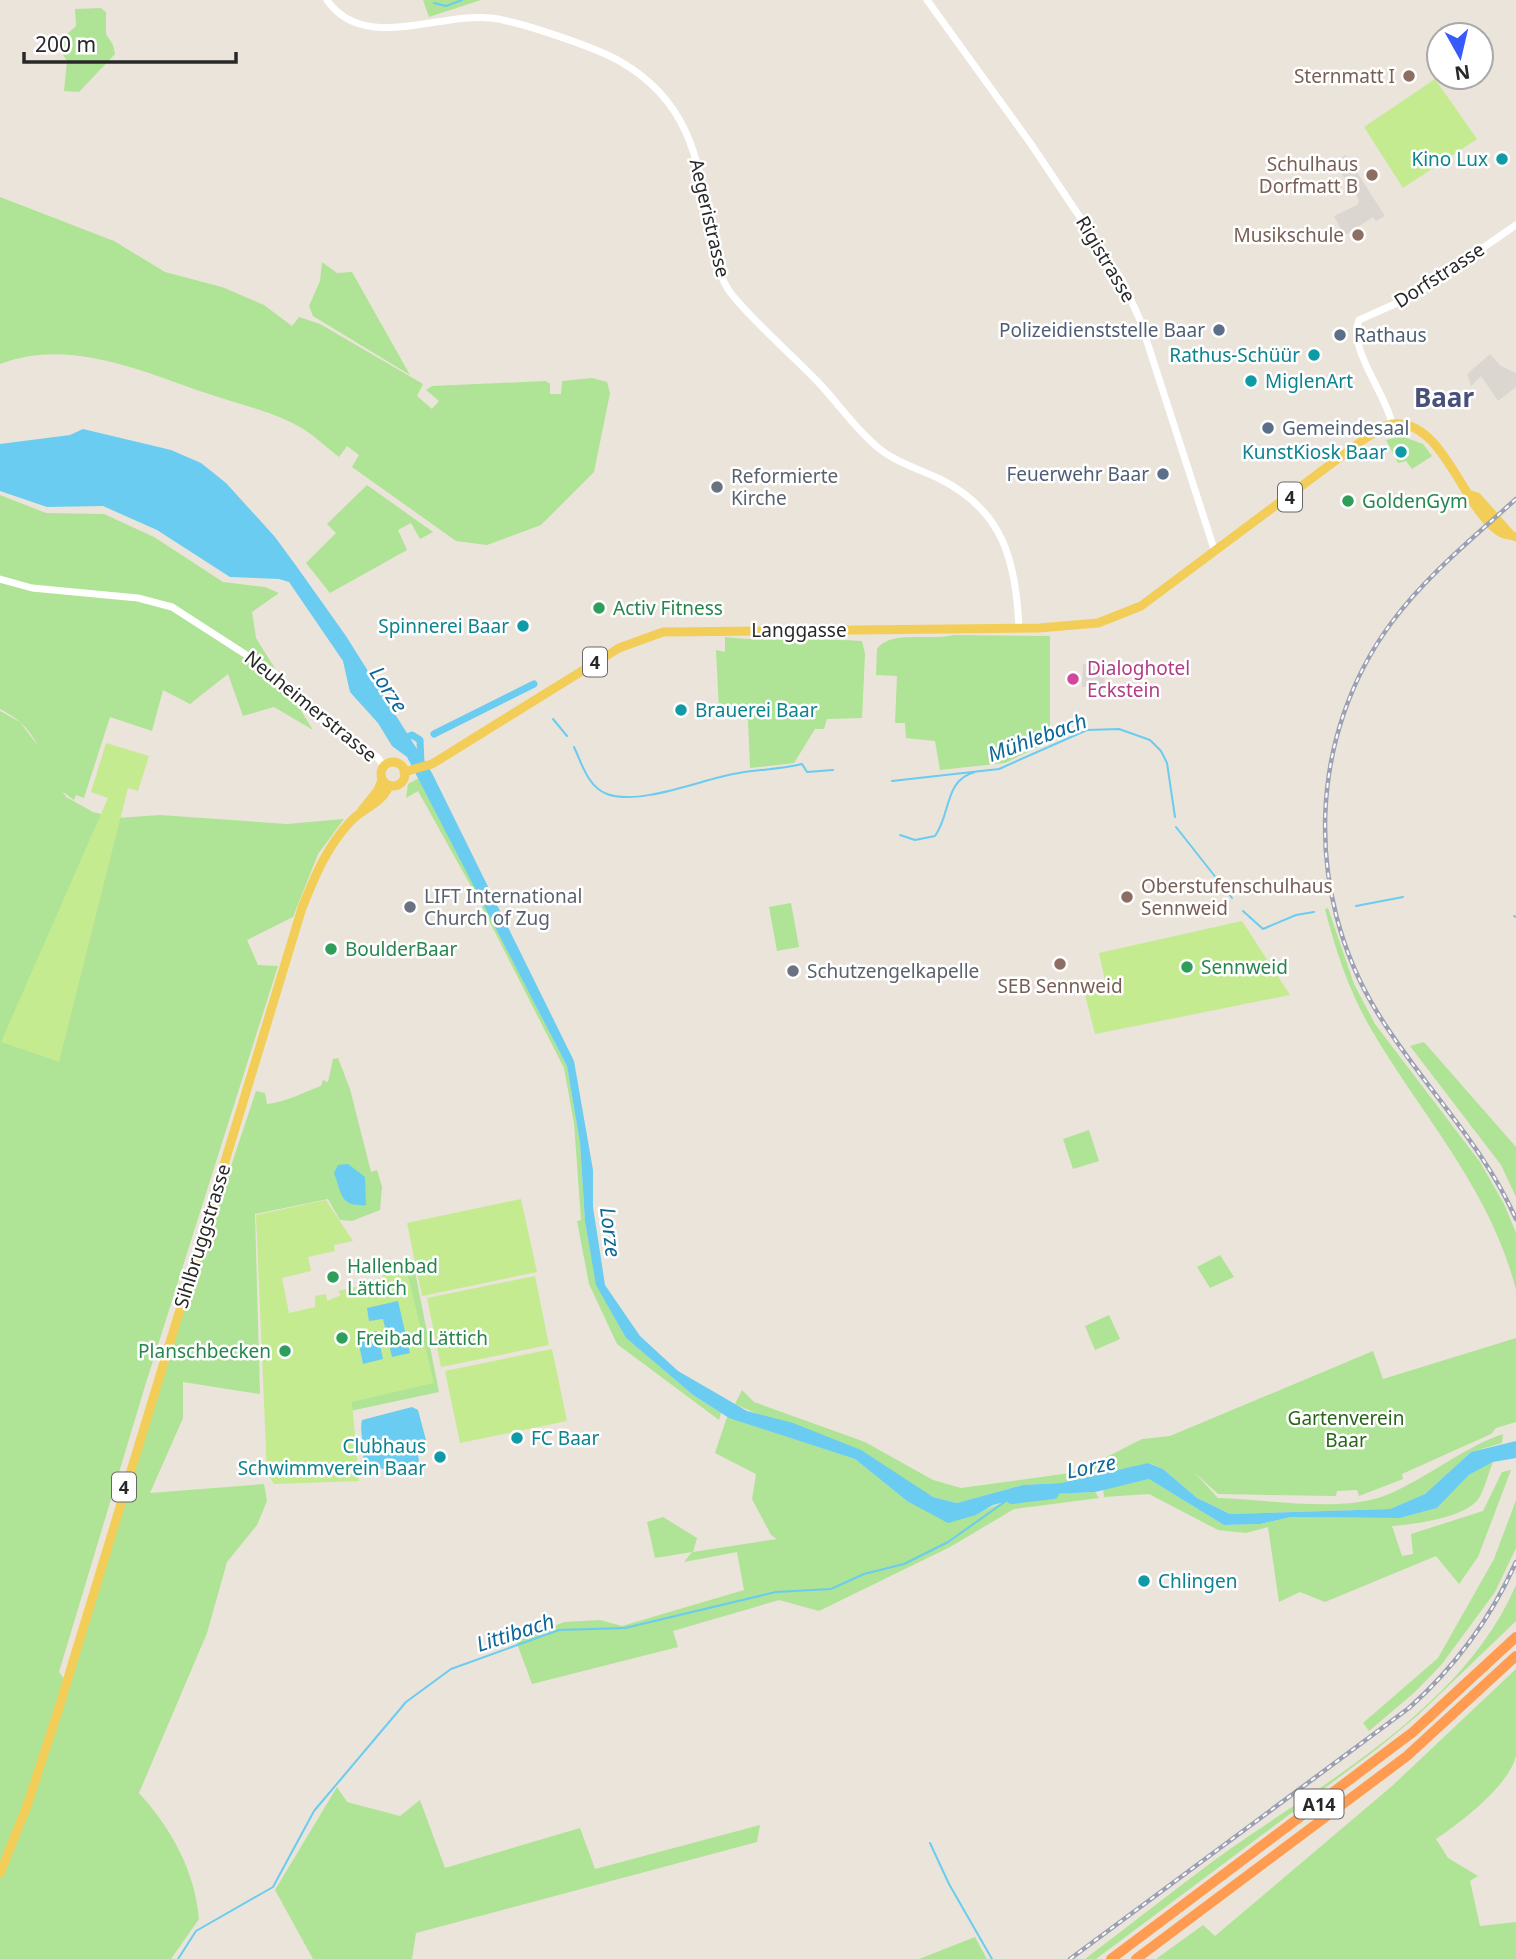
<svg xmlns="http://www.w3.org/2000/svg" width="1516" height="1959" font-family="'Noto Sans',sans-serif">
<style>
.green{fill:#afe395}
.pitch{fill:#c4eb90}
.plaza{fill:#dbd7d0}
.water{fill:#6accf0}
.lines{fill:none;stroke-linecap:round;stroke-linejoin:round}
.stream{stroke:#6accf0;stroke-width:2}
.canal{stroke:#6accf0;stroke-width:7}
.river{stroke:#6accf0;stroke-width:12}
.minor{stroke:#fff;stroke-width:7}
.major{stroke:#f2ce58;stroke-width:9}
.highway{stroke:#ff9c51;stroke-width:10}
.rail-casing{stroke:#9ca0b3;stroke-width:4.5}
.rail{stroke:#fff;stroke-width:2;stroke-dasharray:5;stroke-linecap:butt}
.education-dot{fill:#8d6e63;stroke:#fff;stroke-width:2.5}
.culture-dot{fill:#0f9aa8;stroke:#fff;stroke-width:2.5}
.service-dot{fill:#5c6f8a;stroke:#fff;stroke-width:2.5}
.worship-dot{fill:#6b7280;stroke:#fff;stroke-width:2.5}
.leisure-dot{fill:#2e9e5b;stroke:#fff;stroke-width:2.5}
.hotel-dot{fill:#d1479c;stroke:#fff;stroke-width:2.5}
.labels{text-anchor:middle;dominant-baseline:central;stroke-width:5;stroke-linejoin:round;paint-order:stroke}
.shield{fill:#fff;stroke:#686868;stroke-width:2}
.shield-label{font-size:18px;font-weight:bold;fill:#282828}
.education-label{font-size:19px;fill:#785e54;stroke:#fff;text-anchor:end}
.culture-label{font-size:19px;fill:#0d838f;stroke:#fff;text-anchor:end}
.street-label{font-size:19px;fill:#282828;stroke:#fff}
.service-label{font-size:19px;fill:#4e5e75;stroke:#fff;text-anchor:end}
.worship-label{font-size:19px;fill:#5b616d;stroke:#fff;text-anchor:start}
.leisure-label{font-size:19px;fill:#27864d;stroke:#fff;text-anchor:start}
.hotel-label{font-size:19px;fill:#b23c85;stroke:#fff;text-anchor:start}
.park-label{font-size:19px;fill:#286518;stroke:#fff}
.water-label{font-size:21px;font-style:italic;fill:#0b6899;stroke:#fff}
.district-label{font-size:26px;font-weight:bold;fill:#485179;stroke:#fff}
</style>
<rect width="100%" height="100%" fill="#ebe4da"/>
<path class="green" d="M423,0H481L429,17Z
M101,8L106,12V34L113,45L115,54L79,92L64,91L67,61L56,44L76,26L75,9Z
M0,197L114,241L165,272L222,287L264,305L292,326L299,317L320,324L423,384L417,396L432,409L439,401L426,390L432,386L546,381L550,384V394H561L562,381L592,378L607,382L610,393L594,472L541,525L487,545L456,541L352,467L359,455L347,446L339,457C327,448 317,438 305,430C276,412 241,405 209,394C143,372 70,337 0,364Z
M322,262L337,273L352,272L410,375L313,316L309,306L320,281Z
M1401,436L1423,444L1432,456L1412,469L1406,461L1398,463L1386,440Z
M367,485L433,532L420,539L411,523L398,530L407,550L330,593L306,563L336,533L327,524Z
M0,495L46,513L104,514L154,537L223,582L265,587L279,593L252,612L256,638L313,730L274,707L243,716L228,674L190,704L163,690L152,731L110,717L84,798L76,795L74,800L62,791L46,764L66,797L93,812L117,818L160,815L287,824L344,819L318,854L293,917L247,940L258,965L278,966L145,1386L59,1672L69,1686L160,1379L256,1091L265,1093L267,1104C287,1102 301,1093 321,1086L323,1080L328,1082L333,1059L338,1058L350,1089L371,1172L377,1170L382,1187L380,1210L352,1221L340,1220L328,1199L255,1214L260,1394L183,1382V1418L150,1493L264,1484L267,1501L257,1525L227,1562L207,1633L139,1793C171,1828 195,1871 199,1919L171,1959H0V711L20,722L38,746C28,727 19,719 0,709Z
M954,635L1050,636V741L1005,763L940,770L935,741L906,738L905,723H895L897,676L876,675L877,649C890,630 931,641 954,635Z
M725,637C771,642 816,638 862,641L865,654L862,718L827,719L824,729H815L794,763L750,768L748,720L744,714L719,710L716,650L725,652Z
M419,778L567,1066L580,1143L585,1221L597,1285L626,1338L693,1395L721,1413L719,1420L617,1344L589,1284L577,1221L581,1220L574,1123L564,1068L477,897L418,791L406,798L408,784Z
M791,903L799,947L777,951L769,907Z
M1328,908L1354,984L1375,1024L1480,1162L1504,1204L1516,1233V1290C1491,1190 1422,1116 1371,1029C1349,991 1336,952 1325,909Z
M1424,1042L1516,1147V1197L1501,1165L1410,1046Z
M1089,1130L1099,1161L1073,1169L1063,1139Z
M1220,1255L1234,1277L1210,1288L1197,1267Z
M414,1267L439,1392L303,1421L406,1268Z
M1109,1315L1120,1339L1095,1350L1085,1326Z
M1516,1338V1422L1496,1428L1491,1434L1402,1474L1403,1479L1359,1496L1357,1490L1337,1491L1336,1496L1218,1494L1194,1472L1218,1498C1268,1499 1342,1514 1389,1494C1429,1477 1462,1448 1503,1434L1502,1443L1471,1452L1425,1494L1390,1509L1230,1514L1197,1498L1163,1469L1149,1463L1097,1475L1091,1465L1142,1439L1170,1436L1373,1351L1383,1379Z
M742,1390L754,1402L865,1442L933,1480L961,1488L1070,1473L1082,1468L1088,1477L1061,1483L1023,1485L957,1503L933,1497L901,1478L735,1404Z
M727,1417L855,1459L907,1501L976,1515C1013,1493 1054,1494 1095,1492L1099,1498L1014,1509L950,1547L819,1611L779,1600L673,1631L678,1647L532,1684L516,1641L564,1622L600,1620L622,1626L744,1590L737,1552L684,1562L692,1552L655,1558L647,1522L663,1517L697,1538L693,1552L777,1539L771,1535L752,1499L756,1474L715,1453Z
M1493,1462C1488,1474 1485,1488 1479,1498C1466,1518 1415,1524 1392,1526L1402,1556L1413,1554L1411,1534L1483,1511L1502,1472L1511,1470L1478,1557L1459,1584L1436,1556L1325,1602L1300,1592L1279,1602L1268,1527L1246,1533L1218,1530L1149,1494L1104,1497L1103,1489L1149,1479L1224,1525L1260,1524L1291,1517L1400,1518L1437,1508L1469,1475Z
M1516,1500V1548L1495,1592L1442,1664L1415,1692L1369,1731L1363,1723L1438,1658L1494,1559Z
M1516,1585V1621L1418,1715L1377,1749L1096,1959H1085C1133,1923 1181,1884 1230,1849C1332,1778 1465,1704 1516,1585Z
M1516,1669C1516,1696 1516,1728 1516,1755C1511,1784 1460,1823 1436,1839L1448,1858L1478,1876L1470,1881L1480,1926L1516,1922V1959H1156L1203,1925L1215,1936L1392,1786Z
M337,1787L347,1802L400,1816L420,1800L445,1868L580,1828L595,1869L760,1825L757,1842L416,1933L412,1959H313L275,1890Z
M975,1937L987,1959H919Z"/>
<path class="pitch" d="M1435,79L1477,139L1403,188L1364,127Z
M106,743L149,756L138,791L128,788L59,1062L1,1042L108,798L91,792Z
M1242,921L1290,995L1095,1034L1083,987L1105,980L1099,953Z
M521,1199L537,1272L422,1296L407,1223Z
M326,1200L353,1241L334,1245L335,1251L308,1257L311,1271L282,1278L289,1313L315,1307V1296L326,1294L327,1301L341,1295L338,1291L382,1281L383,1274L395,1276L399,1265L406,1267L434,1383L352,1402L359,1481L274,1484L267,1473L256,1215Z
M535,1276L549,1345L441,1367L427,1298Z
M552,1349L567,1421L460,1443L445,1371Z"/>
<path class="plaza" d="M1346,155L1385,216L1376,221L1373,217L1332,244L1328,236L1340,228L1334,216L1357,205L1359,201L1353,188L1332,163Z
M1490,354L1501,366L1516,373V387L1498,401L1481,376L1471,386L1467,374Z
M1083,664H1105L1104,687H1082Z"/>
<path class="water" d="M83,429L171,450L201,463L226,483L275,537L297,567L346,636L432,773L574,1061L593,1170V1207L605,1285L640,1336L678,1371L747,1411L793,1423L861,1450L933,1497L957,1503L1023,1485L1061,1483L1148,1463L1163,1469L1197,1498L1230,1514L1390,1509L1425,1494L1471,1452L1516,1441V1458L1493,1462L1469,1475L1437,1508L1400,1518L1291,1517L1260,1524L1224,1525L1149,1479L1095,1492L1033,1495L993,1505L976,1515L948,1523L907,1501L855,1459L729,1418L693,1395L626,1338L596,1285L585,1221L580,1143L567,1066L407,757L392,746L378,723L350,692L343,661L289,582L279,579L230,577L157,530L103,506L47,507L0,491V444L70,435Z
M348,1164L365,1177L366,1205C340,1207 342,1194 334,1173L338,1165Z
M398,1301L410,1353L392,1357L383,1319L369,1321L367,1308Z
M377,1331L383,1359L363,1364L357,1335Z
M412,1407L418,1410L426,1440L418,1454L419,1462C402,1467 377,1475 363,1461C365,1446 359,1431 362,1420Z"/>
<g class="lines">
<path class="stream" d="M434,3L446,6L462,0
M553,719L567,736
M574,747C582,764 588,787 607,794C638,806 701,780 733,774C756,769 779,770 802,764L807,772L833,770
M892,781L999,769L1087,730L1119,729L1150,740L1161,751L1167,763L1175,817
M1176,827L1232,898
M900,835L915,840L935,836C951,814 944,780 975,772
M1356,906L1403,897
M1243,911L1263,929L1296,915L1314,912
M1514,916L1516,917
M930,1843L949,1884L992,1959
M178,1959L196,1931L273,1887L314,1811L406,1702L451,1669L559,1630L625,1628L776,1592L831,1589L864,1574L904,1564L948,1542L1006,1501"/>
<path class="canal" d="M434,734L534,684
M402,739L412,735L420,740L421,764"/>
<path class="river" d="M1012,1498L1053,1493"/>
<path class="minor" d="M327,0C363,53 440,12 491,18C518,21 598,48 621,62C690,102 698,160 711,231C715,254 718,278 733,296C759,327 790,353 818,382C838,403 853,426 875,445C892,461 919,469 940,479C1004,511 1016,562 1019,628
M927,0L1031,144L1122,280L1140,320L1215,552
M1392,424C1387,395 1347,348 1359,320L1415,295L1516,225
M0,579L32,588L138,598L172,607L273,672L308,707L341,734L377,757L384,766"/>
<path class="major" d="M1471,495L1477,497L1511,535
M381 774a12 12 0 1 1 24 0a12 12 0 1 1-24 0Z
M404,772L432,764L619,648L663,632L1039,628L1098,623L1141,606L1363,440C1372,434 1381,426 1392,424C1443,417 1464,511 1500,532C1505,535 1511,535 1516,537
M362,810L378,790L382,780
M0,1873L27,1806L58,1711L302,908C315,876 326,848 350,822C362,808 381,805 389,786"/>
<path class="highway" d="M1111,1959L1413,1732L1516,1637
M1136,1959L1407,1756L1516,1656"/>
<defs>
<path id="rail" d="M1516,499C1473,538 1427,575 1392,622C1307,736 1304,893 1377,1012C1421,1084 1482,1142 1516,1219
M1070,1959L1409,1708C1455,1667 1491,1618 1516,1562"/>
</defs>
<use href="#rail" class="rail-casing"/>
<use href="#rail" class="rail"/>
</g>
<g class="education-dot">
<circle cx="1409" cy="76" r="7"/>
<circle cx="1372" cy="175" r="7"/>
<circle cx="1358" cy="235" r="7"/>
<circle cx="1127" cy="897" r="7"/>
<circle cx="1060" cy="964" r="7"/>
</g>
<g class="culture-dot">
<circle cx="1502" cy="159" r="7"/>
<circle cx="1314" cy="355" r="7"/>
<circle cx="1251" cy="381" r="7"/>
<circle cx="1401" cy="452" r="7"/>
<circle cx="523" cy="626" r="7"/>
<circle cx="681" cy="710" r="7"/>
<circle cx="517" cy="1438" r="7"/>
<circle cx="440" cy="1457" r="7"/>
<circle cx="1144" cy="1581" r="7"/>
</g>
<g class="service-dot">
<circle cx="1219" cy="330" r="7"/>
<circle cx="1340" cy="335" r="7"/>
<circle cx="1268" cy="428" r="7"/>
<circle cx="1163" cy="474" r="7"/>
</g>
<g class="worship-dot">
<circle cx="717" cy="487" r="7"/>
<circle cx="410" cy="907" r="7"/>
<circle cx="793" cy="971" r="7"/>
</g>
<g class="leisure-dot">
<circle cx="1348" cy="501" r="7"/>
<circle cx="599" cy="608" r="7"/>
<circle cx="331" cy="949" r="7"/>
<circle cx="1187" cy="967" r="7"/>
<circle cx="333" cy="1277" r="7"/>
<circle cx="342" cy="1338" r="7"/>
<circle cx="285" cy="1351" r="7"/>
</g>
<circle class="hotel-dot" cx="1073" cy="679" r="7"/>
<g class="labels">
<g class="shield">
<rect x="1278" y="482.5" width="24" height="29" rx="5"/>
<rect x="583" y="647.5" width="24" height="29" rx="5"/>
<rect x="112" y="1472.5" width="24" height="29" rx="5"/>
<rect x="1294.5" y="1789.5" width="49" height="29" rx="5"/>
</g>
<g class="shield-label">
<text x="1290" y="497">4</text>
<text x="595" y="662">4</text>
<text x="124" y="1487">4</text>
<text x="1319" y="1804">A14</text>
</g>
<g class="education-label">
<text x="1395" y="76">Sternmatt I</text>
<text x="1358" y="164">Schulhaus<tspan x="1358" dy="22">Dorfmatt B</tspan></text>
<text x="1344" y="235">Musikschule</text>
<text x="1141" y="886" text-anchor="start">Oberstufenschulhaus<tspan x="1141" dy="22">Sennweid</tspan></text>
<text x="1060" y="986" text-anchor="middle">SEB Sennweid</text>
</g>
<g class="culture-label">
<text x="1488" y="159">Kino Lux</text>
<text x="1300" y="355">Rathus-Schüür</text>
<text x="1265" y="381" text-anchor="start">MiglenArt</text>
<text x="1387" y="452">KunstKiosk Baar</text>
<text x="509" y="626">Spinnerei Baar</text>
<text x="695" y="710" text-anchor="start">Brauerei Baar</text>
<text x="531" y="1438" text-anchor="start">FC Baar</text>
<text x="426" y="1446">Clubhaus<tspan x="426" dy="22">Schwimmverein Baar</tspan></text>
<text x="1158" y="1581" text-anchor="start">Chlingen</text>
</g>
<g class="street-label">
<text transform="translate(710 218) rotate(77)">Aegeristrasse</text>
<text transform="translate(1106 259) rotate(59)">Rigistrasse</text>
<text transform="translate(1439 275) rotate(-33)">Dorfstrasse</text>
<text x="799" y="630">Langgasse</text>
<text transform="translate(311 706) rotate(39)">Neuheimerstrasse</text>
<text transform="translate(202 1236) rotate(-73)">Sihlbruggstrasse</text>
</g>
<g class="service-label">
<text x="1205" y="330">Polizeidienststelle Baar</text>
<text x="1354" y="335" text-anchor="start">Rathaus</text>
<text x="1282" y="428" text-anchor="start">Gemeindesaal</text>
<text x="1149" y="474">Feuerwehr Baar</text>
</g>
<g class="worship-label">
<text x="731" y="476">Reformierte<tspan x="731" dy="22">Kirche</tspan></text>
<text x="424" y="896">LIFT International<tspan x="424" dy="22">Church of Zug</tspan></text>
<text x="807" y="971">Schutzengelkapelle</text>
</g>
<g class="leisure-label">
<text x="1362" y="501">GoldenGym</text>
<text x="613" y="608">Activ Fitness</text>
<text x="345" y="949">BoulderBaar</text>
<text x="1201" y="967">Sennweid</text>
<text x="347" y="1266">Hallenbad<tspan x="347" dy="22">Lättich</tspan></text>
<text x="356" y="1338">Freibad Lättich</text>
<text x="271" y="1351" text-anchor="end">Planschbecken</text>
</g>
<g class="hotel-label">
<text x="1087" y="668">Dialoghotel<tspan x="1087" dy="22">Eckstein</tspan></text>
</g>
<g class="park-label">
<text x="1346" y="1418">Gartenverein<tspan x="1346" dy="22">Baar</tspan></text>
</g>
<g class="water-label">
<text transform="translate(389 689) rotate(57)">Lorze</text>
<text transform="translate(1037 737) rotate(-20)">Mühlebach</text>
<text transform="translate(611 1232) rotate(83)">Lorze</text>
<text transform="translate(1091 1466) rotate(-11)">Lorze</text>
<text transform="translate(515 1632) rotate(-18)">Littibach</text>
</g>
<g class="district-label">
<text x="1444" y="397">Baar</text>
</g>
</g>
<g transform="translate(1460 56) rotate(172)"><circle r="33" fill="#ffffff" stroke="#a9a9a9" stroke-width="2"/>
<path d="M0-5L12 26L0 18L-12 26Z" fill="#365afc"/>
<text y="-10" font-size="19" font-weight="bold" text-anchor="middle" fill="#282828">N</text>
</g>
<path d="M24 52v10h212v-10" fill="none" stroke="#282828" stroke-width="3.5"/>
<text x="35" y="52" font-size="21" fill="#282828" stroke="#ffffff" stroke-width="5" paint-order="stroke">200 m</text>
</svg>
